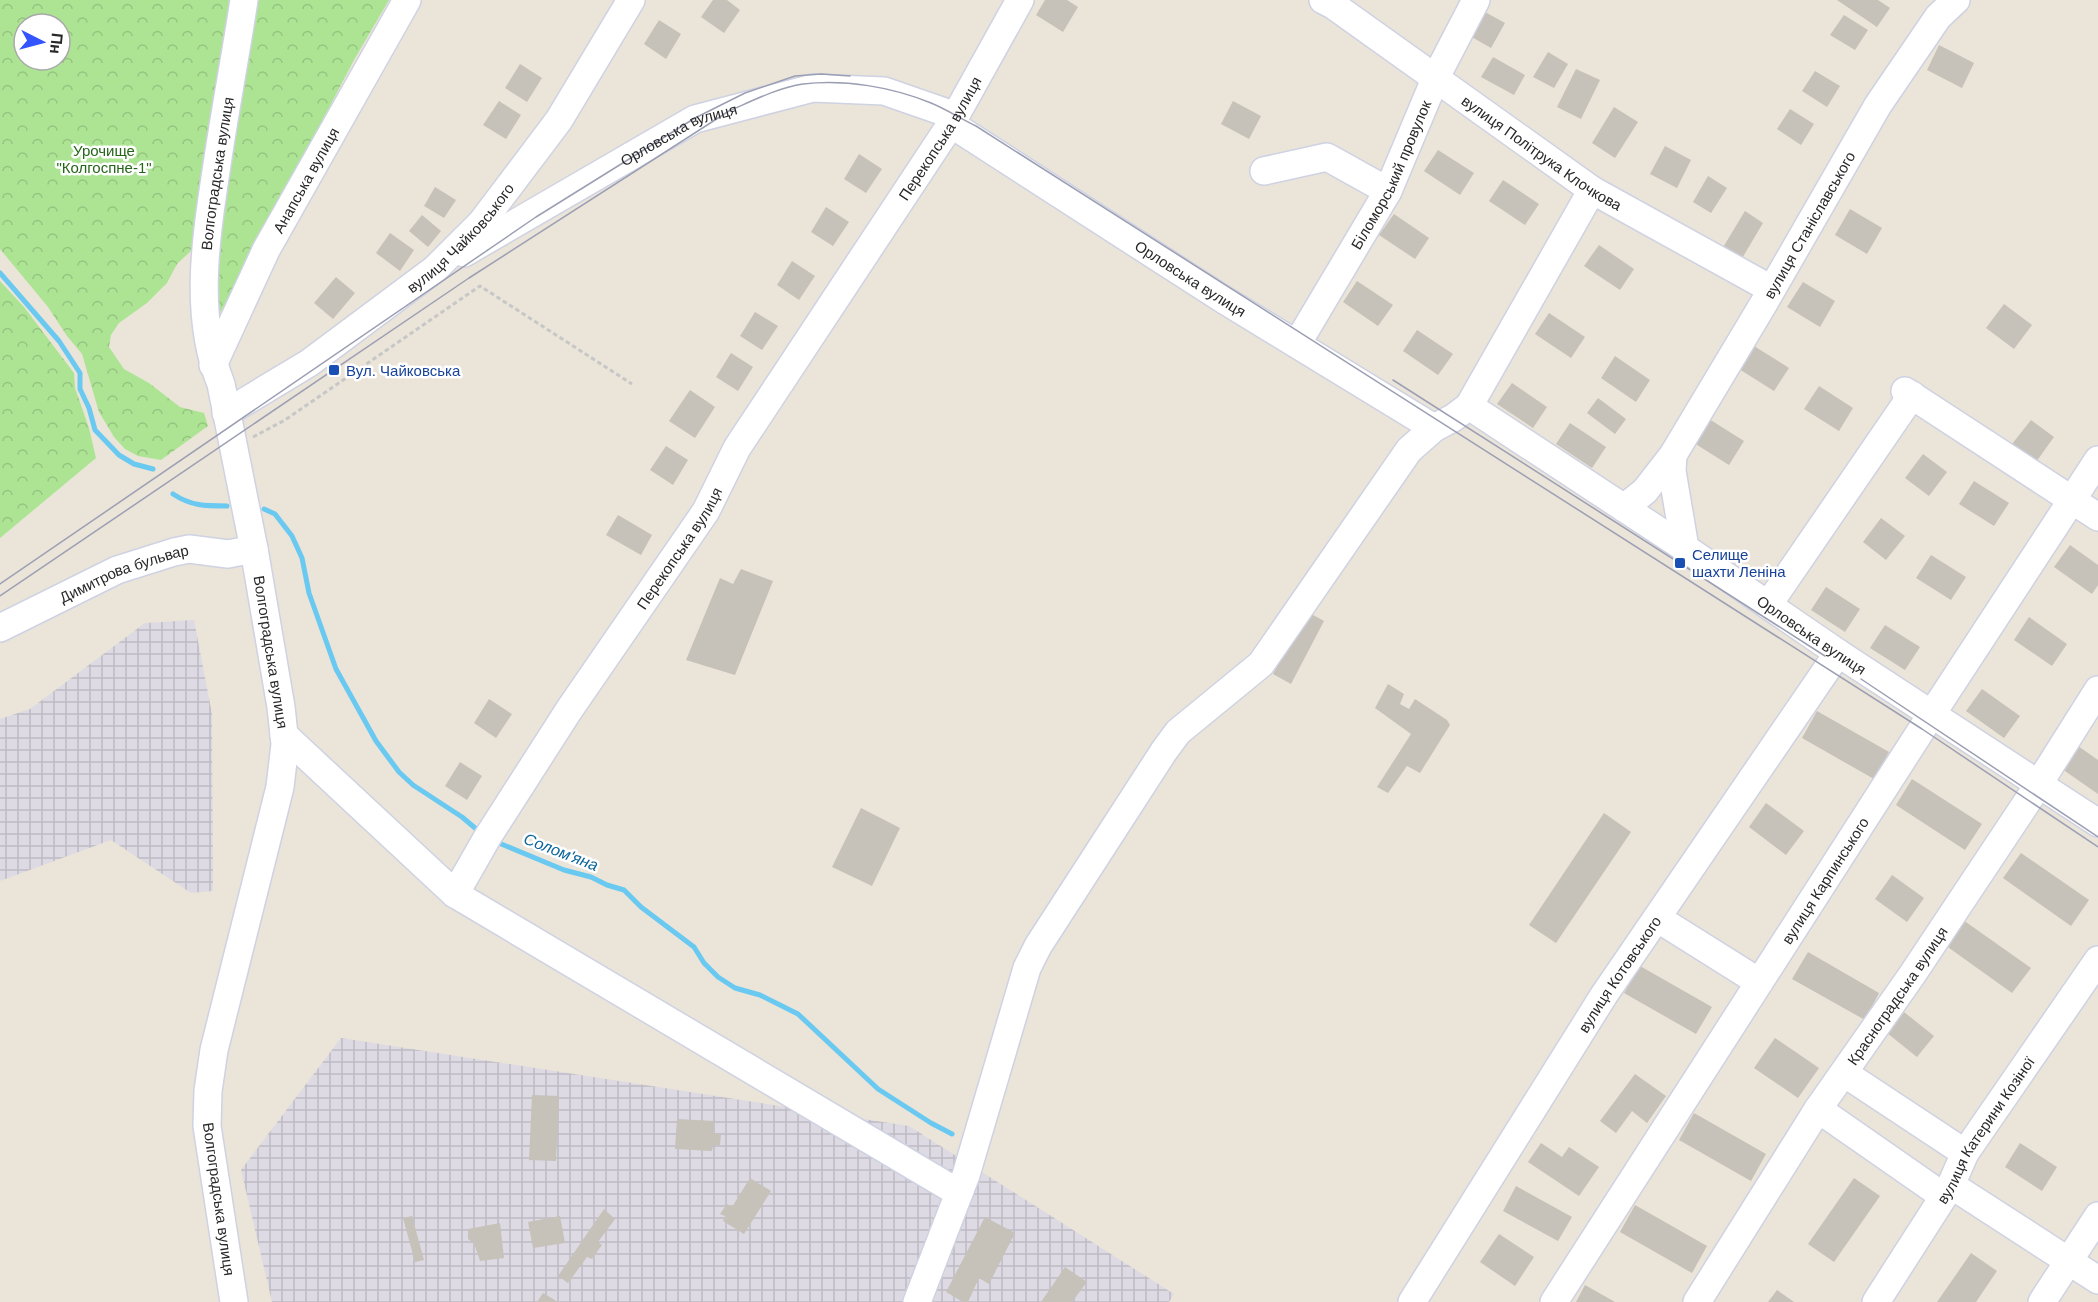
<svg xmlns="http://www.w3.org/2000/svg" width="2098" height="1302" font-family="Helvetica,sans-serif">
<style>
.industrial{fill:url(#industrial-grid)}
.forest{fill:url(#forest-crowns);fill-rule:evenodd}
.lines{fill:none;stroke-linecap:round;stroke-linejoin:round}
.stream{stroke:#69c9f1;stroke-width:5}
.building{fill:#c6c1b9}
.minor-casing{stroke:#ced2e2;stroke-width:30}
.path{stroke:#c7c7c7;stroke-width:3;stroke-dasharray:4.5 3;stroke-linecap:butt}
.minor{stroke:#fff;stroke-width:27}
.tram{stroke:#9c9fb3;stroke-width:1.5}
.transit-dot{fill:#1a4fb4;stroke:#fff;stroke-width:2}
.labels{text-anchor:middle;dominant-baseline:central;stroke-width:5;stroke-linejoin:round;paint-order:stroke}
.street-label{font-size:15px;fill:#282828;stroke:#fff}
.park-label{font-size:15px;fill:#266618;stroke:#fff}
.transit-label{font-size:15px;fill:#164399;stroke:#fff;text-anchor:start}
.water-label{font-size:16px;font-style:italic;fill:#0a659a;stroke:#fff}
</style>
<defs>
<pattern id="industrial-grid" width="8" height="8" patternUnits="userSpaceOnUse" patternTransform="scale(1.5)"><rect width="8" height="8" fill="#dddae3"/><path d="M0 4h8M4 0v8" fill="none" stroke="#bebbc3"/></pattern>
<pattern id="forest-crowns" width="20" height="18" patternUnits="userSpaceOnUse" patternTransform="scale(1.5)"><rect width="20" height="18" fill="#ade494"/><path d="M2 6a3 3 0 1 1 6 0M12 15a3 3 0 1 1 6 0" fill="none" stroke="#95c480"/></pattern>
</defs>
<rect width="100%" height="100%" fill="#ebe4d9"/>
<path class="industrial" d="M194,620L212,714L213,891L191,893L111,840L0,881V719L30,709L145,623Z
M341,1038L909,1126L1174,1294L1169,1302H272L241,1170Z"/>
<path class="forest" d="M0,0H239L193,249L177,264L167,283L147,303L119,323L111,335L109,347L124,369L149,383L180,407L204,413L208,426L161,460L138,456L125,449L114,437L99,412L82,354L67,336L48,307L0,249ZM24,24H60V60H24Z
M251,0H389L354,60L231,295L219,314L211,286Z
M0,281L24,307L74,373L75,388L89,428L96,458L0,538Z"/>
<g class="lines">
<path class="stream" d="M0,273L59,341L80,373V389L89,408L95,430L119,455L134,464L153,469
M173,494C191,506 205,506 227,506
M264,509L275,514L292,536L302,558L309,593L336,669L376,741L399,772L413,785L462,817L481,833
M494,841L564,870L591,877L607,885L624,890L641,907L694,947L704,963L718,977L735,988L760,995L798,1014L878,1089L931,1123L952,1134"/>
</g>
<path class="building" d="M713,0H727L740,10L724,33L701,17Z
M1045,0H1067L1078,7L1063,32L1036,15Z
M1837,0H1878L1890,8L1877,27Z
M1485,12L1505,23L1491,48L1470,36Z
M1844,15L1868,30L1855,50L1830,35Z
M659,20L681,34L666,59L644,44Z
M1939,45L1974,63L1962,88L1927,70Z
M1548,52L1568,64L1554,88L1533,77Z
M1493,57L1525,75L1514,95L1481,77Z
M520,64L542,78L527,102L505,88Z
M1576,69L1600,80L1581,119L1557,107Z
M1815,71L1840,86L1827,107L1802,91Z
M499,101L521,115L506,139L483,125Z
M1233,101L1261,116L1249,139L1221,124Z
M1614,107L1638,122L1615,158L1592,143Z
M1790,109L1814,124L1801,145L1777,129Z
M1665,146L1691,160L1677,188L1650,174Z
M1438,150L1474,173L1460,195L1424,171Z
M859,154L882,169L866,193L844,179Z
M1708,176L1727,188L1711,213L1693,202Z
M1503,180L1539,204L1525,225L1489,201Z
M435,187L456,200L444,218L424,206Z
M826,207L849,222L833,246L811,232Z
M1850,209L1882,228L1867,254L1835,235Z
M1745,211L1763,223L1741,260L1722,249Z
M1394,214L1429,238L1415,259L1379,235Z
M422,215L441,231L428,247L409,231Z
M390,233L414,250L400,271L376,253Z
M1599,245L1634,269L1620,290L1584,266Z
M792,261L815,276L799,300L777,285Z
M336,277L355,293L333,319L314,303Z
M1357,281L1393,305L1378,326L1343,302Z
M1803,282L1835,301L1820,327L1787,307Z
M2004,304L2032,325L2014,349L1986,328Z
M755,312L778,326L762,350L740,336Z
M1549,313L1585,337L1571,358L1535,334Z
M1417,330L1453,354L1438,375L1403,351Z
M1754,346L1789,368L1774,391L1739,369Z
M731,353L753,367L738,391L716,377Z
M1615,356L1650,380L1636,402L1601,378Z
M1512,383L1547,407L1533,428L1497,404Z
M1819,386L1853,408L1839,431L1804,409Z
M690,390L715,407L695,438L669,421Z
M1598,398L1626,419L1615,434L1587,413Z
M1709,419L1744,441L1729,465L1694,443Z
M2031,420L2054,437L2036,462L2012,444Z
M1570,423L1606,447L1592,468L1556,444Z
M666,446L688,460L673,485L650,470Z
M1923,454L1947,472L1929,496L1905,478Z
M1974,481L2009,503L1994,526L1959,504Z
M618,515L652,535L641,555L606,535Z
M1881,518L1905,536L1886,560L1863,542Z
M2070,545L2098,565V585L2092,594L2054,567Z
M1931,555L1966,577L1951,600L1916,578Z
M741,569L773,581L735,675L686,660L720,578L733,584Z
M1826,587L1860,609L1845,632L1811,610Z
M1306,611L1324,621L1291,684L1273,674Z
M2029,617L2067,644L2052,666L2014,640Z
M1885,625L1920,647L1905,670L1870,648Z
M1388,684L1404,694L1400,704L1409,709L1415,699L1447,720L1450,725L1420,773L1407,766L1388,793L1377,787L1411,734L1375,708Z
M1982,689L2020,716L2004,738L1966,711Z
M489,699L512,714L496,738L474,723Z
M1817,711L1889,752L1874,779L1802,738Z
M2078,746L2098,760V794L2062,769Z
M460,762L482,776L467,800L445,786Z
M1912,779L1982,824L1965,850L1896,805Z
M1766,803L1804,831L1786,855L1749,827Z
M861,808L900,828L872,886L832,867Z
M1604,813L1631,832L1556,943L1529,925Z
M2021,853L2089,900L2071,926L2003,878Z
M1892,875L1924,898L1907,922L1875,899Z
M1963,920L2031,968L2012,993L1945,945Z
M1808,952L1879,993L1865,1020L1792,979Z
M1640,966L1712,1007L1696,1034L1624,993Z
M1904,1012L1934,1036L1917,1057L1887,1033Z
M1775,1038L1819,1068L1798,1098L1754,1068Z
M1635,1074L1666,1096L1647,1123L1632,1111L1616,1133L1600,1121Z
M532,1095L559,1096L556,1161L529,1160Z
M1694,1113L1766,1154L1751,1181L1679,1140Z
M677,1119L714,1121L713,1133L721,1134L720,1145H713L712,1151L675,1149Z
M1541,1143L1562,1157L1569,1147L1599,1167L1579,1196L1528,1162Z
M2020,1143L2057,1167L2042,1191L2005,1167Z
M750,1178L771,1191L744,1234L723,1221L725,1216L720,1214L727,1204L732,1207Z
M1854,1178L1880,1196L1834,1262L1808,1244Z
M1516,1186L1572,1217L1558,1241L1503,1211Z
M1635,1205L1707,1246L1692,1273L1620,1232Z
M604,1209L615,1219L598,1242L602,1245L592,1259L587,1257L568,1283L558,1276Z
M412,1216L424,1260L415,1262L403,1218Z
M560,1216L565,1243L533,1248L528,1222Z
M985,1217L1015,1233L989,1284L979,1278L968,1302H963L946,1292Z
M500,1223L504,1258L480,1261L474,1243L468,1239V1229Z
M1499,1234L1534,1257L1515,1286L1480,1262Z
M1971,1253L1997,1271L1976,1302H1937Z
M1065,1267L1087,1282L1072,1302H1041Z
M1585,1285L1615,1302H1576Z
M1777,1290L1794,1302H1768Z
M543,1293L558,1302H537Z"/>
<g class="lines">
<defs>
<g id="minor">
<path id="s1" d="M1323,0L1333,5L1592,190L1771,289"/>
<path id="s2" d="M951,124L1221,298L1434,428"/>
<path d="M1264,171L1327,157L1388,191"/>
<path id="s3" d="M464,253L695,119L813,88L884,91L956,116"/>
<path id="s4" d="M1297,344L1388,191L1436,77L1476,0"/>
<path id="s5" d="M213,365L266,250L407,0"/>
<path d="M1905,391L2098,517"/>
<path id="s6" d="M1469,406L1685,548L1838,653L2098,823"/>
<path id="s7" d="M226,413L309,363L435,269L482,222L559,120L631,0"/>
<path d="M1673,455L1672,471L1685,548"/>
<path id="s8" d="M1624,508L1645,491L1673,455L1764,303L1878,105L1938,17L1956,0"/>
<path d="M1768,605L1912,395"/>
<path id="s9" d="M0,628L117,570L174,552L189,549L228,554L254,549"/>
<path id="s10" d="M284,735L455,894L487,838L569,710L706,511L737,448L951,124L1020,0"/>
<path d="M455,894L959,1193"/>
<path d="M1657,918L1759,982"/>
<path d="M1844,1073L1965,1153"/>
<path d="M1818,1109L1943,1196"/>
<path d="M1951,1185L2098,1280"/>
<path id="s11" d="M234,1302L207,1126L208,1091L214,1050L280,787L285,744L281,707L254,549L221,384C192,312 207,232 218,158C226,105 236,53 244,0"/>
<path d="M917,1302L966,1175L1027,968L1038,946L1164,751L1178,732L1261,664L1409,450L1434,428L1453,418L1469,406L1592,190"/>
<path id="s12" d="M1412,1302L1604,995L1838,653"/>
<path id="s13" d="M1554,1302L1922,729L2098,460"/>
<path id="s14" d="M1697,1302L1818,1109L1912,975L2033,793L2098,690"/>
<path id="s15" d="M1876,1302L1951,1185L1965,1153L2098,960"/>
<path d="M2042,1302L2098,1216"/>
</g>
</defs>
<use href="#minor" class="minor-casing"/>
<path class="path" d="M253,437L285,420L480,286L632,384"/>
<use href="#minor" class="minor"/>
<path class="tram" d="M1393,380L1825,656
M0,584L536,217L695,118L745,93L795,76L821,74L850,76
M0,596L469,278L729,111C752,101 777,88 803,84C845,79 892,87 931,103C946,109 961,119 976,126L1922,729L2098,847
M1861,679L2098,837"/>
</g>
<g class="transit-dot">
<rect x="328" y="364" width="12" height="12" rx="3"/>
<rect x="1674" y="557" width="12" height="12" rx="3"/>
</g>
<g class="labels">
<g class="street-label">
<text stroke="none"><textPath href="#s3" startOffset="246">Орловська вулиця</textPath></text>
<text stroke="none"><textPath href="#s10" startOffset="1132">Перекопська вулиця</textPath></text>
<text stroke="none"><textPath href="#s1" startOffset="267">вулиця Політрука Клочкова</textPath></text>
<text stroke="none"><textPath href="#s11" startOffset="1148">Волгоградська вулиця</textPath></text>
<text stroke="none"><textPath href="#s4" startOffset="194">Біломорський провулок</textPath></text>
<text stroke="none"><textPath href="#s5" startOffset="207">Анапська вулиця</textPath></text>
<text stroke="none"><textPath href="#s8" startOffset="340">вулиця Станіславського</textPath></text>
<text stroke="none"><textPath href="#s7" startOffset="294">вулиця Чайковського</textPath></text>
<text stroke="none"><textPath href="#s2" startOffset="285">Орловська вулиця</textPath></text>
<text stroke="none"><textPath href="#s10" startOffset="646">Перекопська вулиця</textPath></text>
<text stroke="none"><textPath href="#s9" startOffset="136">Димитрова бульвар</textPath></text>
<text stroke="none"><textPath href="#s6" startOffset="412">Орловська вулиця</textPath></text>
<text transform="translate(271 652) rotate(81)">Волгоградська вулиця</text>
<text stroke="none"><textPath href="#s13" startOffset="501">вулиця Карпинського</textPath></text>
<text stroke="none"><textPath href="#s12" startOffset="388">вулиця Котовського</textPath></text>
<text stroke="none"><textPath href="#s14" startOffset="366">Красноградська вулиця</textPath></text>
<text stroke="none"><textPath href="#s15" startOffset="204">вулиця Катерини Козіної</textPath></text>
<text transform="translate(219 1199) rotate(82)">Волгоградська вулиця</text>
</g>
<g class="park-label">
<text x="104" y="150">Урочище<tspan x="104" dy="17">"Колгоспне-1"</tspan></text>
</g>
<g class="transit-label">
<text x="346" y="370">Вул. Чайковська</text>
<text x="1692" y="554">Селище<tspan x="1692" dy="17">шахти Леніна</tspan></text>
</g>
<g class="water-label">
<text transform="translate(561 852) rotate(21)">Солом'яна</text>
</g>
</g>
<g transform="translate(42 42) rotate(96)"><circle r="28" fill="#ffffff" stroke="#a9a9a9" stroke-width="1.5"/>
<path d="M0-4.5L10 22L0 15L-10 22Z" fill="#3455fd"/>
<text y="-9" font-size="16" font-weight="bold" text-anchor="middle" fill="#282828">Пн</text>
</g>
</svg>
